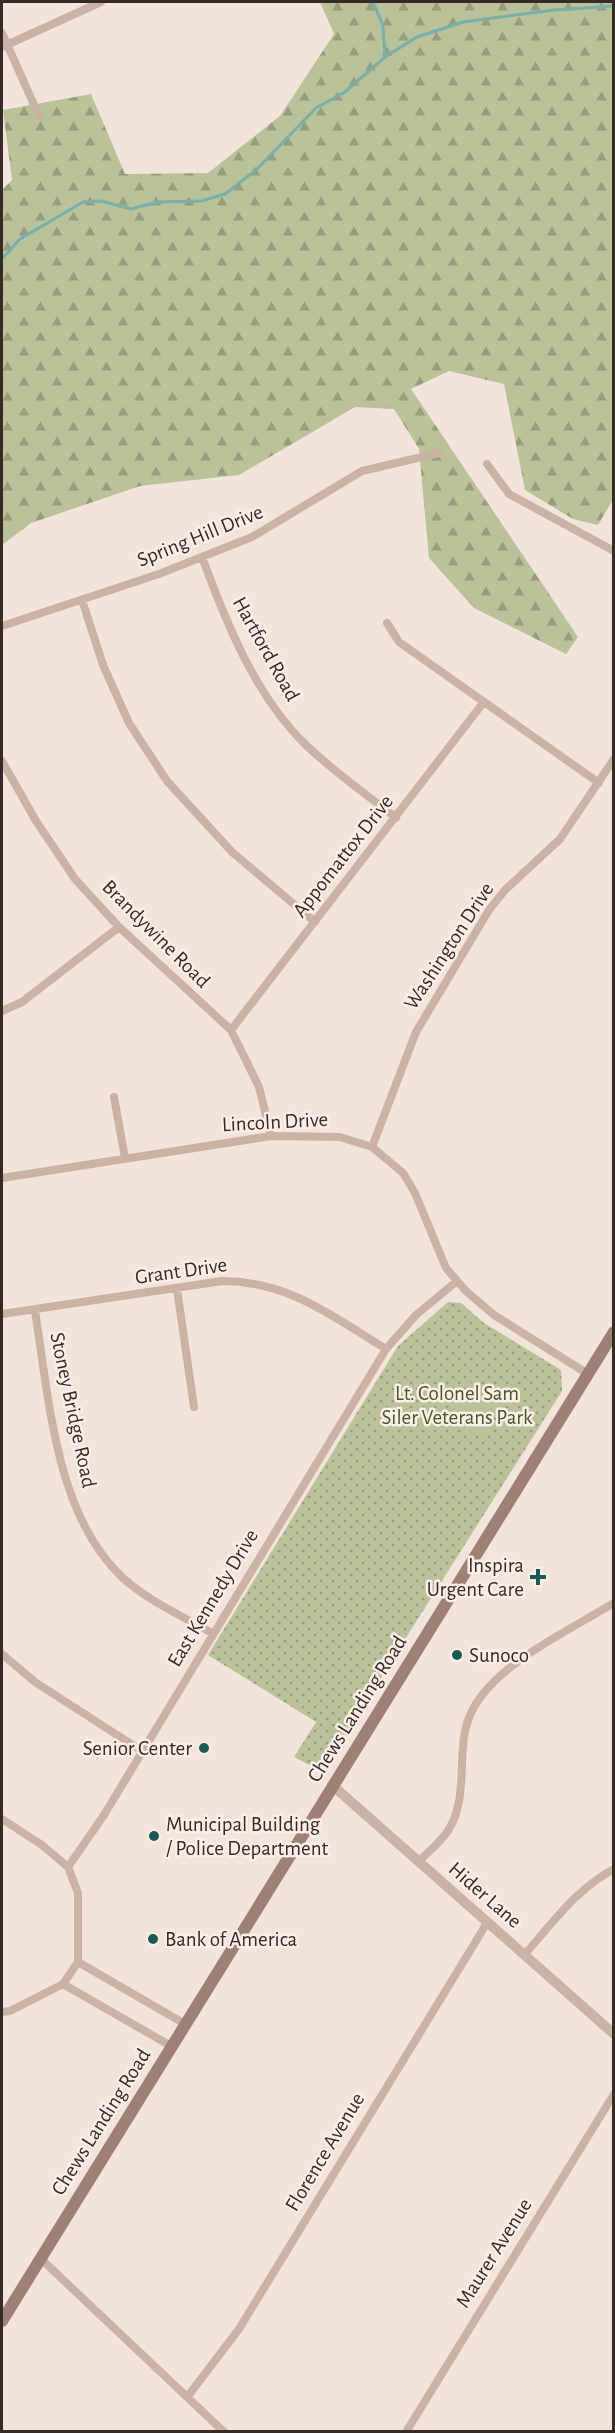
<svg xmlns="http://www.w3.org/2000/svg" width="615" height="2433" font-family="'Alegreya Sans',sans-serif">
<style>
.grass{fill:url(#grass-dots)}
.forest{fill:url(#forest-firs)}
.pitch{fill:#b9c299}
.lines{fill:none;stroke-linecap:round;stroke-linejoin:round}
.stream{stroke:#78b0ac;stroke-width:3}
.minor{stroke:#cab2a5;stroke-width:8}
.tertiary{stroke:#cab2a5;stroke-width:10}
.secondary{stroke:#9e8077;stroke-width:12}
.poi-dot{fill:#1b5955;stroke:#faeee6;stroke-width:2}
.labels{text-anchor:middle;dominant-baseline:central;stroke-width:5;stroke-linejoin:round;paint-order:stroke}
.street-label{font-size:21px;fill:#362a27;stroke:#faeee6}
.park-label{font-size:21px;fill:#4a552a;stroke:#faeee6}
.poi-label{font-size:21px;fill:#362a27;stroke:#faeee6;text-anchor:start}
</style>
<defs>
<pattern id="grass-dots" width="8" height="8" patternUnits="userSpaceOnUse" patternTransform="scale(1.5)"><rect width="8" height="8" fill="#b9c299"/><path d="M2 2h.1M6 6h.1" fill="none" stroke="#979e7d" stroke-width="1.8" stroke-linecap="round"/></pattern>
<pattern id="forest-firs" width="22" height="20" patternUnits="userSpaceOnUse" patternTransform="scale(1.5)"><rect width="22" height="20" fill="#b9c299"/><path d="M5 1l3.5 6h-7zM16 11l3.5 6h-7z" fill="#979e7d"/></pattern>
</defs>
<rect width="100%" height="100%" fill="#f2e4da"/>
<path class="grass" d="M448,1302L461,1303L484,1323L561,1370L562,1391L328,1761L317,1769L294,1757L316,1722L208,1655L398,1346Z"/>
<path class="forest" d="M320,2H613L614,498L598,525L573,519L525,490L504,384L449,371L411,389L578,637L566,654L474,608L429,558L419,449L394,409L355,407L239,475L140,486L31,523L2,545V190L12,180L3,110L91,94L125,174L208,173L280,116L334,34Z"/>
<path class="pitch" d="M469,1382L503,1398L484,1438L450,1422Z"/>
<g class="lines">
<path class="stream" d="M373,2L383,26L385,57
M2,259L20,239L83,202L101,201L131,209L157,202L201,201L225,194L257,169L316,108L345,92L385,57L417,37L463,22L554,10L614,6"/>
<path class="minor" d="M2,33L39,116
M2,47L101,2
M487,464L509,494L614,551
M202,557C226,622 255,696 306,745C334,772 366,794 396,818
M82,600L103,665L129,723L167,781L232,852L315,922
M387,623L399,642L599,783
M2,626L159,574L252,537L362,471L439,453
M2,761L36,821L75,879L119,927L231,1030L259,1087L271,1136
M2,1011L22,1002L119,927
M231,1030L483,703
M114,1097L125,1158
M372,1147L416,1032L489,910L505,890L560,839L614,759
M2,1178L271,1136L340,1137L372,1147L403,1173L415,1193L446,1268L466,1291L494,1315L588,1374
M177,1289L194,1407
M35,1311C49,1397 55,1514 122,1577C145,1599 184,1617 212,1633
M2,1314L222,1281C288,1281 332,1316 386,1349
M2,1654L35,1682L142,1751
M2,1819L42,1845L68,1867
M418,1862C428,1852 442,1841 449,1829C471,1793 453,1745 473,1709C496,1664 570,1630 614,1603
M524,1955C551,1925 577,1888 614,1869
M78,1962V1893L68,1867L104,1815L386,1349L416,1315L457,1281
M78,1962L185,2024
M63,1984L171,2046
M2,2012L10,2011L63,1984L78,1962
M40,2258L224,2432
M188,2396L239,2329L487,1923
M406,2432L614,2094"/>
<path class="tertiary" d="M332,1785L614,2034"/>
<path class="secondary" d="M2,2321L614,1332"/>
</g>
<g class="poi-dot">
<path d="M535 1568h6v6h6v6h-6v6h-6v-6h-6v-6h6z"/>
<circle cx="457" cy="1655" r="6"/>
<circle cx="204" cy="1748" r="6"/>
<circle cx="154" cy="1836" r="6"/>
<circle cx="153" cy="1939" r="6"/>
</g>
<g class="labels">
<g class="street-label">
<text transform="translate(200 536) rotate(-22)">Spring Hill Drive</text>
<text transform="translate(266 649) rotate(61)">Hartford Road</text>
<text transform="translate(343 856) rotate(-52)">Appomattox Drive</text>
<text transform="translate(156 934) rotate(45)">Brandywine Road</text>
<text transform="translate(449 946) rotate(-57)">Washington Drive</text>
<text transform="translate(275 1122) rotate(-3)">Lincoln Drive</text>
<text transform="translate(181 1271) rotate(-8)">Grant Drive</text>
<text transform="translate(73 1410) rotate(78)">Stoney Bridge Road</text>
<text transform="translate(213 1598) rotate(-59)">East Kennedy Drive</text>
<text transform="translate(357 1709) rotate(-58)">Chews Landing Road</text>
<text transform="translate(485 1895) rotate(41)">Hider Lane</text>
<text transform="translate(101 2122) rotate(-58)">Chews Landing Road</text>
<text transform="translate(325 2152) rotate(-59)">Florence Avenue</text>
<text transform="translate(494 2253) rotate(-58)">Maurer Avenue</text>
</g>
<g class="park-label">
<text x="457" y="1393">Lt. Colonel Sam<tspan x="457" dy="24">Siler Veterans Park</tspan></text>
</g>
<g class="poi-label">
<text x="524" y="1565" text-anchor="end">Inspira<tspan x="524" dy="24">Urgent Care</tspan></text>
<text x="469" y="1655">Sunoco</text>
<text x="192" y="1748" text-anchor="end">Senior Center</text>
<text x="166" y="1824">Municipal Building<tspan x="166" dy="24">/ Police Department</tspan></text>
<text x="165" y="1939">Bank of America</text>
</g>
</g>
<rect width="615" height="2433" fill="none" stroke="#362a27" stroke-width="6"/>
</svg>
